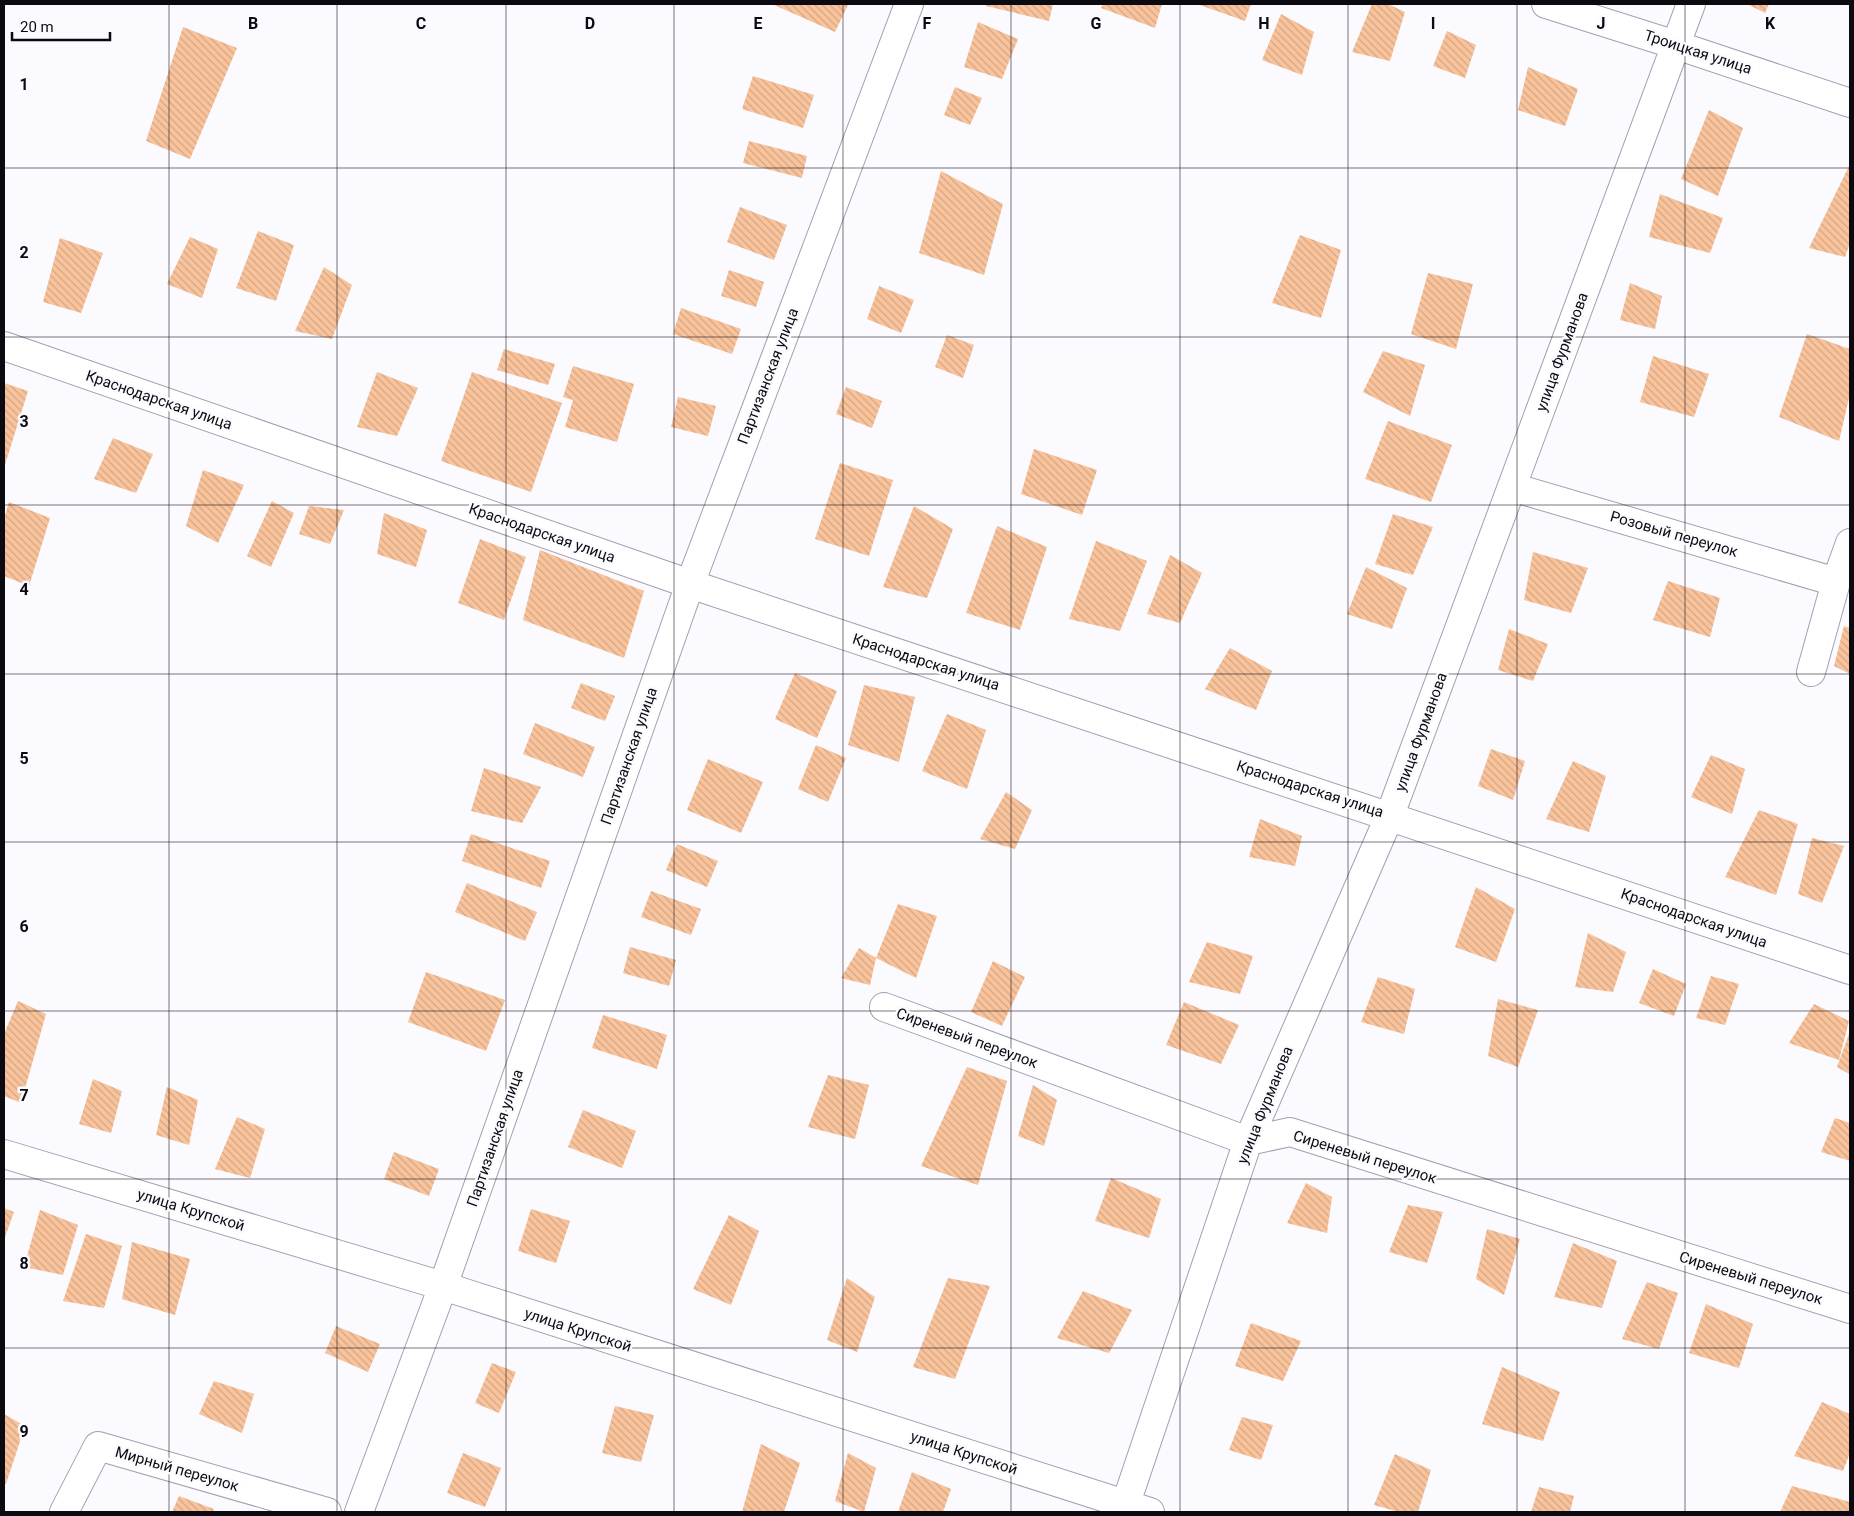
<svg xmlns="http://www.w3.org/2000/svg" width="1854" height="1516" font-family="Roboto,sans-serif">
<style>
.building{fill:url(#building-back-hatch)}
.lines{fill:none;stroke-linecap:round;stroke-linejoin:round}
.minor-casing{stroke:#a39fb2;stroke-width:30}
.tertiary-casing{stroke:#a39fb2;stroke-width:30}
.minor{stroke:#fff;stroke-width:28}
.tertiary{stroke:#fff;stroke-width:28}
.grid{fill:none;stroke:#0c0a11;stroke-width:1;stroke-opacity:0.55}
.labels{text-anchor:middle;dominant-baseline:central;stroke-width:5;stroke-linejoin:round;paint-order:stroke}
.street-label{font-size:15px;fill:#0c0a11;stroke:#fbfaff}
.grid-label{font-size:16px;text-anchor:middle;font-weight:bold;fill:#0c0a11;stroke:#fbfaff;stroke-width:5;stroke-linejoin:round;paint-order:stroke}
</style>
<defs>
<pattern id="building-back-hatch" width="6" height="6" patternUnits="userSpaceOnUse" patternTransform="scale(1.25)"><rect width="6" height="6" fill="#f9c39c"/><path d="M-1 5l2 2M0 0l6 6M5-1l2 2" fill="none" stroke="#d4a685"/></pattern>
</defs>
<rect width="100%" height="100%" fill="#fbfaff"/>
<path class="building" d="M772,4H846L848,5L835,32Z
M986,4H1053L1049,21L986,6Z
M1103,4H1162L1155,28L1101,8Z
M1197,4H1251L1245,21Z
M1372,4H1388L1405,12L1390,61L1352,52Z
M1747,4H1769L1765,13Z
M1281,14L1314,32L1302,75L1262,60Z
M978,22L1018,39L1002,79L964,67Z
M183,27L237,48L190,159L146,141Z
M1447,31L1476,45L1465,78L1433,66Z
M1528,67L1578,89L1565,126L1518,110Z
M753,76L814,95L803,128L742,109Z
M955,87L982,98L970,125L944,115Z
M1709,110L1743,128L1718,196L1681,179Z
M749,141L807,156L802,178L743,163Z
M1850,164V243L1845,257L1809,248Z
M941,171L1003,204L984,275L919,253Z
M1660,194L1723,218L1710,253L1649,237Z
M740,207L787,225L774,260L727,242Z
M258,231L294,245L276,301L236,288Z
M1300,235L1341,250L1321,318L1272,303Z
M190,237L218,249L202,298L167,284Z
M60,238L103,253L81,313L43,302Z
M324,267L352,285L332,339L295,331Z
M729,270L764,282L756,307L721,296Z
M1428,273L1473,284L1456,349L1411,334Z
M1630,283L1662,296L1655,329L1620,320Z
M879,286L914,300L901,333L867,319Z
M681,308L741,329L732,354L673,334Z
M1807,334L1850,349V394L1839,441L1779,417Z
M947,335L974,345L963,378L935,367Z
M504,349L555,364L548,385L497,370Z
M1383,351L1425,365L1410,416L1363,392Z
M1653,356L1709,374L1694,417L1640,402Z
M573,366L634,384L617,442L565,427L573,400L563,397Z
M377,372L418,388L397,436L357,427Z
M472,372L562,403L531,492L441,461Z
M4,383L28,391L4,468Z
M846,387L882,401L872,428L836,414Z
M678,397L716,406L708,436L671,427Z
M1388,421L1452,445L1431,502L1365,479Z
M113,438L153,454L136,493L94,479Z
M1034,449L1097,470L1082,515L1021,494Z
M840,463L893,480L869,556L815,539Z
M203,470L244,485L218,543L186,526Z
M272,501L294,513L271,567L247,556Z
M9,502L50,518L29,586L4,576V519Z
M309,506L344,510L330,544L299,534Z
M914,506L953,529L927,598L883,587Z
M384,513L427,530L416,567L377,554Z
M1393,514L1433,527L1413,575L1375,564Z
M997,526L1047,547L1020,630L966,613Z
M480,539L526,557L504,620L458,603Z
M1096,541L1147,561L1120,631L1069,619Z
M540,550L644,591L624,658L523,620Z
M1533,552L1588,568L1571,613L1524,600Z
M1170,555L1202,573L1180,623L1147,614Z
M1366,567L1407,588L1392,629L1347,614Z
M1668,581L1720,598L1710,637L1653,620Z
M1844,626L1850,628V674L1834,666Z
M1509,629L1548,644L1533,681L1498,670Z
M1230,648L1272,671L1256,710L1205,689Z
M795,673L837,691L817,738L775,719Z
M581,683L615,696L605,721L571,708Z
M864,685L915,697L899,762L848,745Z
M947,714L986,730L967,789L922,771Z
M535,723L595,747L583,777L523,754Z
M816,745L846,758L828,802L798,789Z
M1491,749L1525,761L1513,800L1478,786Z
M1711,755L1745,769L1732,814L1691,797Z
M708,759L763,782L741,833L687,810Z
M1573,761L1606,776L1589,832L1546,819Z
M484,768L541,787L522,823L471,811Z
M1006,792L1032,810L1015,849L980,839Z
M1759,810L1798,824L1776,895L1725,877Z
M1260,819L1302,836L1295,866L1249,857Z
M471,834L550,861L541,888L462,861Z
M1812,838L1844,846L1822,903L1798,894Z
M677,844L718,861L707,887L666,870Z
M467,883L537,912L525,941L455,912Z
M1476,887L1515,909L1496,962L1455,947Z
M651,891L701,909L691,935L641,917Z
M898,904L937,916L916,978L876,958Z
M1588,933L1626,952L1613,992L1575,987Z
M1207,942L1253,956L1240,994L1189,982Z
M630,947L676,960L669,986L623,973Z
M859,948L876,958L870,985L841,978Z
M993,961L1025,977L1002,1026L971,1012Z
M1653,969L1686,984L1674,1016L1639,1003Z
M426,972L505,1000L486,1051L408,1022Z
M1711,976L1739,984L1725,1025L1696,1018Z
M1378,977L1415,989L1404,1034L1361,1022Z
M1498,999L1538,1010L1518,1067L1488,1056Z
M18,1001L46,1014L21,1103L4,1096V1034Z
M1184,1002L1239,1025L1221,1064L1166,1045Z
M1814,1004L1849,1021L1839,1060L1789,1043Z
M603,1015L667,1035L657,1069L592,1048Z
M1850,1031V1071L1849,1074L1837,1067Z
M967,1067L1007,1081L978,1185L921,1166Z
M828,1075L869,1085L855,1139L808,1127Z
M93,1079L122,1091L111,1133L79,1124Z
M1033,1085L1057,1100L1044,1146L1018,1136Z
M167,1087L198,1100L189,1145L156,1135Z
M583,1110L636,1131L622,1168L568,1147Z
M237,1117L265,1129L250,1178L215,1169Z
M1835,1118L1850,1123V1161L1821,1152Z
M394,1152L439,1169L429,1196L384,1179Z
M1111,1178L1161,1199L1149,1238L1095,1221Z
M1306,1183L1332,1197L1327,1233L1287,1223Z
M1408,1205L1443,1212L1427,1263L1389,1252Z
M4,1208L14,1212L4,1240Z
M531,1209L570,1221L556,1263L518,1251Z
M40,1210L78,1225L63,1275L24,1267Z
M729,1215L759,1231L731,1305L693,1289Z
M1487,1229L1520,1239L1504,1295L1476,1279Z
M86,1234L122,1246L104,1308L63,1301Z
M132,1242L190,1259L175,1315L122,1299Z
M1573,1243L1617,1261L1602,1308L1554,1297Z
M847,1278L875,1297L857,1352L827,1340Z
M948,1278L990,1286L955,1379L913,1367Z
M1647,1282L1678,1293L1659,1349L1622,1339Z
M1083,1291L1132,1310L1109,1353L1057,1338Z
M1706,1304L1753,1324L1739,1368L1689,1353Z
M1251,1323L1301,1341L1283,1381L1235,1366Z
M336,1326L380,1344L368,1372L325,1353Z
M492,1363L516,1372L499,1413L475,1403Z
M1502,1367L1560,1392L1543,1441L1482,1424Z
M214,1381L254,1394L242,1433L199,1414Z
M1822,1402L1850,1414V1453L1843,1471L1794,1456Z
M615,1406L654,1415L641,1462L602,1453Z
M4,1414L25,1426L6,1484L4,1483Z
M1242,1417L1273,1425L1261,1460L1229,1450Z
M761,1444L800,1463L784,1512H742Z
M463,1453L501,1468L485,1507L447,1493Z
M848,1453L876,1468L864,1512L835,1501Z
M1395,1454L1431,1470L1418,1512H1399L1374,1505Z
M912,1472L951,1489L943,1512H898Z
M1792,1486L1850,1502V1512H1780Z
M1539,1487L1574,1496L1570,1512H1531Z
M179,1496L214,1509L213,1512H172Z"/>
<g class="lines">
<defs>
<path id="minor" d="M1546,4L1676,45L1850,103
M4,346L690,584L1850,970
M1512,487L1836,582L1850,543
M1811,672L1836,582
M884,1007L1248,1141L1290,1132L1850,1309
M4,1154L443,1286L1150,1512
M64,1512L98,1446L327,1512
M1123,1512L1248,1141L1390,815L1691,4"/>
<path id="tertiary" d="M359,1512L443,1286L690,584L909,4"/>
</defs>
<use href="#minor" class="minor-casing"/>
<use href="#tertiary" class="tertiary-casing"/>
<use href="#minor" class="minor"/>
<use href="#tertiary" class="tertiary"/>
</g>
<path class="grid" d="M169,4V1512M337,4V1512M506,4V1512M674,4V1512M843,4V1512M1011,4V1512M1180,4V1512M1348,4V1512M1517,4V1512M1685,4V1512M4,168H1850M4,337H1850M4,505H1850M4,674H1850M4,842H1850M4,1011H1850M4,1179H1850M4,1348H1850"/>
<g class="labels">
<g class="street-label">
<text transform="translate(1698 52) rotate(18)">Троицкая улица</text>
<text transform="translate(1562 352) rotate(-70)">улица Фурманова</text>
<text transform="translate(768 376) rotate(-69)">Партизанская улица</text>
<text transform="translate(159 400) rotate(19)">Краснодарская улица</text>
<text transform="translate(542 533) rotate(19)">Краснодарская улица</text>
<text transform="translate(1674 534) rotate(16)">Розовый переулок</text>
<text transform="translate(926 662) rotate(18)">Краснодарская улица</text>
<text transform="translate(1421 732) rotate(-70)">улица Фурманова</text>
<text transform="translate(629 756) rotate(-71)">Партизанская улица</text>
<text transform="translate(1310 789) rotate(18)">Краснодарская улица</text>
<text transform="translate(1694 918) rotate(19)">Краснодарская улица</text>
<text transform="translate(967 1038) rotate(20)">Сиреневый переулок</text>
<text transform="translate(1265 1105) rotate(-68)">улица Фурманова</text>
<text transform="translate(495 1138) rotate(-71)">Партизанская улица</text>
<text transform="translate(1365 1157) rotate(17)">Сиреневый переулок</text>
<text transform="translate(191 1210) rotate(17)">улица Крупской</text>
<text transform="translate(1751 1278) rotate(17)">Сиреневый переулок</text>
<text transform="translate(578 1330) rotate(18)">улица Крупской</text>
<text transform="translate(964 1453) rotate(18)">улица Крупской</text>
<text transform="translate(177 1469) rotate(16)">Мирный переулок</text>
</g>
</g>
<g class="grid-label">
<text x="253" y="29">B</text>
<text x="421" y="29">C</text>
<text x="590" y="29">D</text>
<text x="758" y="29">E</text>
<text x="927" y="29">F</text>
<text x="1096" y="29">G</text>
<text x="1264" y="29">H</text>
<text x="1433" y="29">I</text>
<text x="1601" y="29">J</text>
<text x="1770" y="29">K</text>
<text x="24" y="90">1</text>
<text x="24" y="258">2</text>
<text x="24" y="427">3</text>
<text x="24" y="595">4</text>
<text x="24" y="764">5</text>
<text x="24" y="932">6</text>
<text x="24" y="1101">7</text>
<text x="24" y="1269">8</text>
<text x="24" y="1437">9</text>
</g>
<rect width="1854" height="1516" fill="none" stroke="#0c0a11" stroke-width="10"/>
<path d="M12 32v8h98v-8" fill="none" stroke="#0c0a11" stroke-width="2.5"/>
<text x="20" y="32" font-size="15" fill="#0c0a11" stroke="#fbfaff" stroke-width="4" paint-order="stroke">20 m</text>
</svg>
